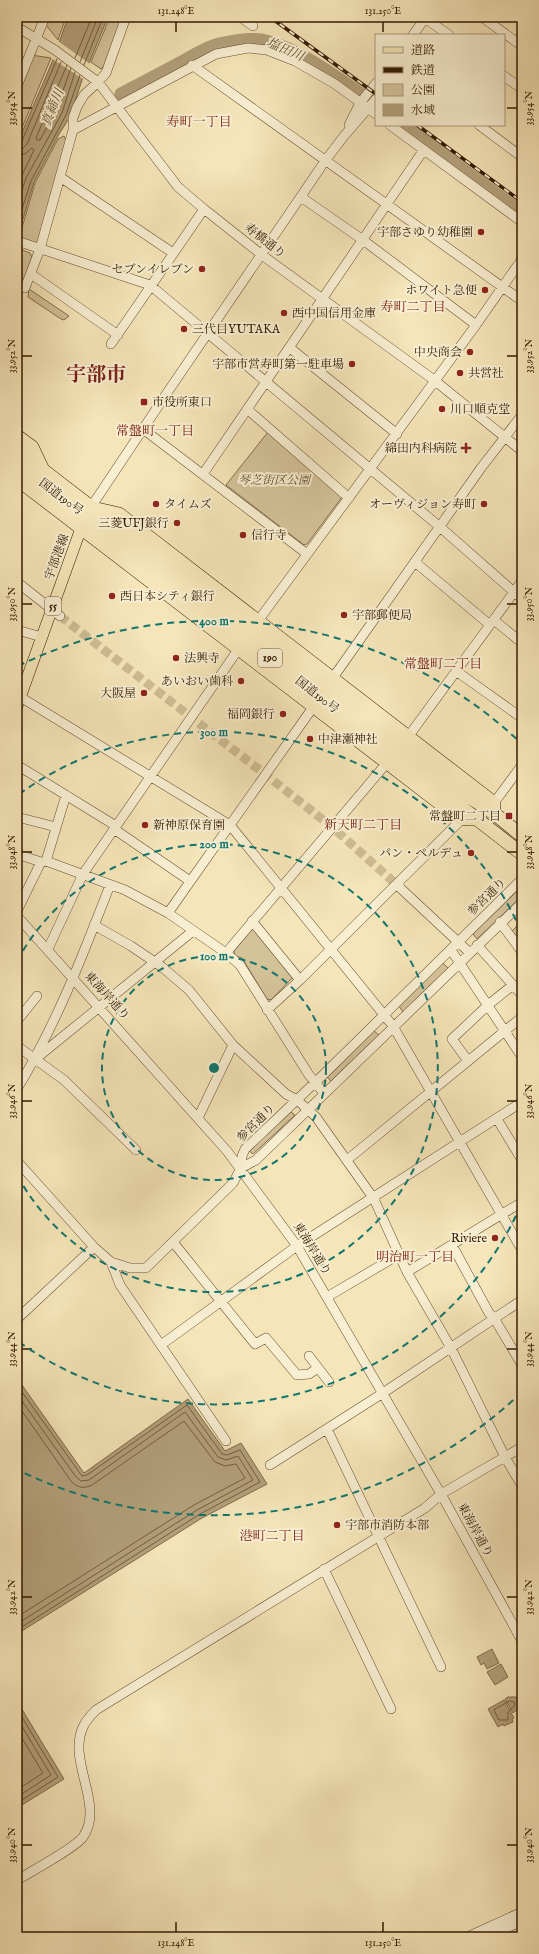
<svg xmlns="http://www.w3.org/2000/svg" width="539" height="1954" font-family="'IM FELL English','Noto Serif JP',serif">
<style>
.green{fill:#d4c299;stroke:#846e4d}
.water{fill:#b3a07a;stroke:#806a4a}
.pier{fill:#f5e5b8}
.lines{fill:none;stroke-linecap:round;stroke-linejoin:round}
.shore{stroke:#745c3e;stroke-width:1}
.river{stroke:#b3a07a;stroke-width:13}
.minor-tunnel{stroke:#cebc93;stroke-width:9;stroke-dasharray:9 4.5;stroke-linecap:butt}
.minor-casing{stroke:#644c2f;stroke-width:10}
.major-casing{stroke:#341901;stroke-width:12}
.highway-casing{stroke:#341901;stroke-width:14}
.minor{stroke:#f8eed1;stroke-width:9}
.major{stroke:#f5e5b8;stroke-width:11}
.highway{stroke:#f5e5b8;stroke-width:13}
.rail-casing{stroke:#341901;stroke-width:3.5}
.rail{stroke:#f8eed1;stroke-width:2;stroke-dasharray:6;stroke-linecap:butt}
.ticks{fill:none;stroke:#341901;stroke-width:1.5}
.ring{fill:none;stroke:#0f766e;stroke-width:2;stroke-dasharray:7 5}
.poi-dot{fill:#8f2418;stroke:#f8eed1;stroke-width:1.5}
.labels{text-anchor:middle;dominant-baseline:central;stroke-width:4;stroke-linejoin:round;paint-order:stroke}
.shield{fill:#f8eed1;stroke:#6f593f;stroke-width:1}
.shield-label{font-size:11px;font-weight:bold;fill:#341901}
.poi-label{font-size:12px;fill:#341901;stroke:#f8eed1;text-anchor:end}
.street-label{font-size:12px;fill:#341901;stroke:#f8eed1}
.park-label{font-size:12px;font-style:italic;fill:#644c2f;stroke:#f8eed1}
.water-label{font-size:13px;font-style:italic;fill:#674f31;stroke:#f8eed1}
.neighbourhood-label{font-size:13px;fill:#7a1f14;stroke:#f8eed1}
.town-label{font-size:20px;font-weight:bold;fill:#7a1f14;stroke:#f8eed1}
.centre{fill:#0f766e;stroke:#f8eed1;stroke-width:2}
.ring-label{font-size:12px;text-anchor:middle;font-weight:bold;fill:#0f766e;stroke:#f8eed1;stroke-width:4;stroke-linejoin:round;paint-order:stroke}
.neatline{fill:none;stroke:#341901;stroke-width:1.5}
.ticks-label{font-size:10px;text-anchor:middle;fill:#341901}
</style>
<rect width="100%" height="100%" fill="#f5e5b8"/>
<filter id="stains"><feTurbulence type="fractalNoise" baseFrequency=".005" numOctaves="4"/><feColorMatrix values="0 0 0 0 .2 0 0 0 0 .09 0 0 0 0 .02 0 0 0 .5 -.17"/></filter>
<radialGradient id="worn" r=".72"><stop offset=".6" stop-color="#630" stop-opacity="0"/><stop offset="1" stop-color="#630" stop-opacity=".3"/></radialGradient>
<path class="green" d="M49,17H66L58,40L46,25Z
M110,17H122L104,66L101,69L91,62Z
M31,55L51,58L17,140V93Z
M64,136L66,140L39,241L33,244L19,238L35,183L58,139Z
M17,248L30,253L32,257L17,299Z
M29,289L69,316L64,320L61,319L28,297Z
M268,432L342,497L307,544L304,545L226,485Z
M516,892L521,897L477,939L473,934Z
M522,921V949L512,931Z
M253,928L294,976L271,1000L267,999L242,958L235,956L234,951Z
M443,963L448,968L403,1012L399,1006Z
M374,1031L379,1035L331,1081L326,1076Z
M291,1112L295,1115L253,1154L249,1151Z"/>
<path class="water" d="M68,17H108L82,80L70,117L59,134L34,182L17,239V144L53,60Z
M17,1378L84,1473L188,1399L225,1451L241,1443L267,1484L202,1518L17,1634Z
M492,1649L499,1663L487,1669L484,1663L481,1665L477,1657Z
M501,1664L508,1677L495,1685L487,1672Z
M508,1697H516L520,1704L519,1708L513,1713L505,1699Z
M504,1700L514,1718L512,1719L513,1722L504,1726L503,1724L498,1727L488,1709Z
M17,1701L64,1779L17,1808Z"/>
<path class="pier" d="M58,41L90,64L83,79L51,58Z"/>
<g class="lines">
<path class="shore" d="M75,58L92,17
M80,62L98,17
M67,65L36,138L37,140H40L56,110L71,68
M84,65L103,17
M17,144L22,141L57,59
M17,149L23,148L27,144L61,62
M17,155L25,154L32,148L34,150L17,186
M17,205L26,178L62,113L75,72
M17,225L31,181L66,115L80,75
M17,1385L82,1476L87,1475L187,1405L222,1454L227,1455L240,1450L260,1482L200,1514L17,1630
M17,1394L76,1477L81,1481L89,1480L185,1412L218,1457L226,1460L238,1456L253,1480L197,1510L17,1624
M17,1404L71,1481C77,1488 84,1489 92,1485L184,1421L215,1462L225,1466L236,1464L245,1478L194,1505L17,1617
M510,1701L514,1702L515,1705L508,1712V1720H499L494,1710Z
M17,1709L58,1777L17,1803
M17,1718L51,1775L17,1797
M17,1730L43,1773L17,1790"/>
<path class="river" d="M121,94C140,84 159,74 178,64C191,57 204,48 219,44C232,41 247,38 261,40C297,46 345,83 375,104
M403,125L522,213"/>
<path class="minor-tunnel" d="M60,616L270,778L332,827L397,885"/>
<defs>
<path id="minor" d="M240,17L253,26
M482,17L522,46
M425,18L449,35
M17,27L55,50L98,82L178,187L204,209L262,255L434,380L522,451
M413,35L426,17
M192,65L522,301
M504,76L522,89
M17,86L45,17
M349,125L360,103L376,83
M390,125L522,222
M479,125L522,157
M73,130L216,54L248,48L267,50L295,61L335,84L376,114
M60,177L173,253
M301,197L363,240L476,325
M17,241L150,285L440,527L522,599
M31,274L118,335
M25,288L40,249L60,177L73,130V118L77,107L84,95L98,82L106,73L126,17
M111,344L204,209
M290,348L397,434
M247,409L349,498
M143,429L307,554
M203,474L423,151
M91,507L169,390L325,161L344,136L376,99
M415,562L490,625
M17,582L60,616
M494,620L522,643
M255,625L476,325L522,259
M17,630L42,637
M456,671L522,718
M330,682L481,468L522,415
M17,695L230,825L393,1026L522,1250
M405,741L522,581
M17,765L116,826
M494,803L522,765
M17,817L56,827
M114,829L190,881
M17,854L41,862L46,861L125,890L168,913L226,953L240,965L309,1075L324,1093
M46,861L66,795
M397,885L470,953
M17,911L41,862
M168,913L316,703
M17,916L227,1151L297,1246L441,1494L522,1641
M252,921L300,980
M500,922L522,952
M94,925L131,946L162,967L189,990L233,1045L286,1094L297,1100L316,1117L374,1199L407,1272L451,1348L505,1457L522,1486
M477,945L522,995
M48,949L83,874L242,644
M451,950L522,1057
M226,953L391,758
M267,1010L300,980L462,819
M17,1021L37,996
M17,1046L64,1080L136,1150
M39,1056L193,931
M468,1061L452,1039L488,1005L513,985
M17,1089C56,1025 83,955 110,885
M198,1118L233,1045
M497,1119L522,1160
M347,1160L522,1017
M17,1161L94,1247L111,1262L130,1268H146L233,1183L241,1168L242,1156L245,1149L323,1075L522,879
M241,1168L256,1160L522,903
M173,1242L255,1344L266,1338L297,1375L309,1374L318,1368
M452,1245L489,1313L494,1318L522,1365
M111,1262L120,1285L226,1441
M407,1272L522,1202
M327,1297L400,1254
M17,1319L94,1247
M161,1345L297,1246L522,1102
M309,1356L329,1382
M327,1429L441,1667
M270,1465L383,1393L522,1300
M324,1569L391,1709
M17,1880C32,1871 75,1848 83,1837C105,1806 67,1761 83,1727C86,1720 91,1715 96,1710L425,1508L441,1494L522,1447
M467,1937L522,1912
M487,1937L522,1921"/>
<path id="major" d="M17,706L84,520"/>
<path id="highway" d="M17,436L32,447L42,468
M17,450L456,788L495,814L522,836
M17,463L522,854
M17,479L450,811L462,819L477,818
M97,509L119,514L494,803V807"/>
</defs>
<use href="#minor" class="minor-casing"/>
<use href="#major" class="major-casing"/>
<use href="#highway" class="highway-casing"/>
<use href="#minor" class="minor"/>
<use href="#major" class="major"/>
<use href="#highway" class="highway"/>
<defs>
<path id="rail" d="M270,17L376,94
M417,125L522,202"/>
</defs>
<use href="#rail" class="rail-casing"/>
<use href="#rail" class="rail"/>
</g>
<path class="ticks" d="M176,22V32M383,22V32M22,108H32M507,108H517M22,356H32M507,356H517M22,604H32M507,604H517M22,852H32M507,852H517M22,1101H32M507,1101H517M22,1349H32M507,1349H517M22,1597H32M507,1597H517M22,1845H32M507,1845H517M176,1922V1932M383,1922V1932"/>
<g class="ring">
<circle cx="214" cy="1068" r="112"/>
<path d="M17 961A224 224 0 1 1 17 1175"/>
<path d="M521 1205A336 336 0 0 1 19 1342M19 794A336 336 0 0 1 521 931"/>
<path d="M522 1392A447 447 0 0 1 18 1470M18 666A447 447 0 0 1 522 744"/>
</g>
<g class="poi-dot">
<circle cx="481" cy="232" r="4"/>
<circle cx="202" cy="269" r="4"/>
<circle cx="485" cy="290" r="4"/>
<circle cx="284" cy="313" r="4"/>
<circle cx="184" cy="329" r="4"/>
<circle cx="470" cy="352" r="4"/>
<circle cx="352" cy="364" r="4"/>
<circle cx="460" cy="373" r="4"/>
<rect x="140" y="398" width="8" height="8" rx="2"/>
<circle cx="442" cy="409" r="4"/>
<path d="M464 442h4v4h4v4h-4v4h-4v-4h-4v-4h4z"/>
<circle cx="156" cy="504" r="4"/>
<circle cx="484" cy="504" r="4"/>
<circle cx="177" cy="523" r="4"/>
<circle cx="243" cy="535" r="4"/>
<circle cx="112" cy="596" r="4"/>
<circle cx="344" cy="615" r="4"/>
<circle cx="176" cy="658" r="4"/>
<circle cx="241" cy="681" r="4"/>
<circle cx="144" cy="693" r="4"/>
<circle cx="283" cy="714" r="4"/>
<circle cx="310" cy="739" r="4"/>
<rect x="505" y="812" width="8" height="8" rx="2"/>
<circle cx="145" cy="825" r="4"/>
<circle cx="471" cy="853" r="4"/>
<circle cx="495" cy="1238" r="4"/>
<circle cx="337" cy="1525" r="4"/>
</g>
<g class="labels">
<g class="shield">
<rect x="45" y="597" width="16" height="18" rx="3"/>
<rect x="258" y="649" width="24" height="18" rx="3"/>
</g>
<g class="shield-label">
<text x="53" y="606">55</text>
<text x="270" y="658">190</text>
</g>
<g class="poi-label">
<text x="473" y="232">宇部さゆり幼稚園</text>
<text x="194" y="269">セブンイレブン</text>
<text x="477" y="290">ホワイト急便</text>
<text x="292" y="313" text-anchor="start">西中国信用金庫</text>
<text x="192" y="329" text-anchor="start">三代目YUTAKA</text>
<text x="462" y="352">中央商会</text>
<text x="344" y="364">宇部市営寿町第一駐車場</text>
<text x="468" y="373" text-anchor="start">共営社</text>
<text x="152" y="402" text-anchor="start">市役所東口</text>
<text x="450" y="409" text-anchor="start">川口順克堂</text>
<text x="457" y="448">綿田内科病院</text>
<text x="164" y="504" text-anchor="start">タイムズ</text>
<text x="476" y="504">オーヴィジョン寿町</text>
<text x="169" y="523">三菱UFJ銀行</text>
<text x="251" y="535" text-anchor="start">信行寺</text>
<text x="120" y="596" text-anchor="start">西日本シティ銀行</text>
<text x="352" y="615" text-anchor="start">宇部郵便局</text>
<text x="184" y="658" text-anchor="start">法興寺</text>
<text x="233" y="681">あいおい歯科</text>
<text x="136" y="693">大阪屋</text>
<text x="275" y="714">福岡銀行</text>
<text x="318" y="739" text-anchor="start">中津瀬神社</text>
<text x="501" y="816">常盤町二丁目</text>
<text x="153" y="825" text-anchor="start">新神原保育園</text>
<text x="463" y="853">パン・ペルデュ</text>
<text x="487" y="1238">Riviere</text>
<text x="345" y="1525" text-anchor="start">宇部市消防本部</text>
</g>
<g class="street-label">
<text transform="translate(265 241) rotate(38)">寿橋通り</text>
<text transform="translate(61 497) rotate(37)">国道190号</text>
<text transform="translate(57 557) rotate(-70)">宇部港線</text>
<text transform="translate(317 695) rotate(38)">国道190号</text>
<text transform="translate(487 897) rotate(-44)">参宮通り</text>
<text transform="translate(107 996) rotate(48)">東海岸通り</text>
<text transform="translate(256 1123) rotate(-45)">参宮通り</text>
<text transform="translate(312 1249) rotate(58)">東海岸通り</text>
<text transform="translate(475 1530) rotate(61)">東海岸通り</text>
</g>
<g class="park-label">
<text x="274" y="480">琴芝街区公園</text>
</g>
<g class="water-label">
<text transform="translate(285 50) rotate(23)">塩田川</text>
<text transform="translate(53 108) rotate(-68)">真締川</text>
</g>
<g class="neighbourhood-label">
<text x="199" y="122">寿町一丁目</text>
<text x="413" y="307">寿町二丁目</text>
<text x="155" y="431">常盤町一丁目</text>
<text x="443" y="664">常盤町二丁目</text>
<text x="363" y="825">新天町二丁目</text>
<text x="415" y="1257">明治町一丁目</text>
<text x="272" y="1536">港町二丁目</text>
</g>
<g class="town-label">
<text x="96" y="375">宇部市</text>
</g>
</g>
<circle cx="214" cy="1068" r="6" class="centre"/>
<g class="ring-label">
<text x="214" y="625">400 m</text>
<text x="214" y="736">300 m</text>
<text x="214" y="848">200 m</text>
<text x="214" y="960">100 m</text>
</g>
<rect width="539" height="1954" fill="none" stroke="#f5e5b8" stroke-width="44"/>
<rect x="375" y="34" width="130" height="92" fill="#f8eed1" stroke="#aa997e"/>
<rect x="383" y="47" width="20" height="6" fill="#f5e5b8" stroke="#aa997e"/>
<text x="411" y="54" font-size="12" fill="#341901">道路</text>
<rect x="383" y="67" width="20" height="6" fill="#341901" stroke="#aa997e"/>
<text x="411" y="74" font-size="12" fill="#341901">鉄道</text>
<rect x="383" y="84" width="20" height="12" fill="#d4c299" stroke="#aa997e"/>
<text x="411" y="94" font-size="12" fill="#341901">公園</text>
<rect x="383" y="104" width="20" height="12" fill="#b3a07a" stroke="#aa997e"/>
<text x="411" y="114" font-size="12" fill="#341901">水域</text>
<rect x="22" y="22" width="495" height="1910" class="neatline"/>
<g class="ticks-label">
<text x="176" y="14">131.248°E</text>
<text x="383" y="14">131.250°E</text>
<text transform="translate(11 108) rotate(-90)" y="4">33.954°N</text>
<text transform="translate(528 108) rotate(-90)" y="4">33.954°N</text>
<text transform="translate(11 356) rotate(-90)" y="4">33.952°N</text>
<text transform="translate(528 356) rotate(-90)" y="4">33.952°N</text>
<text transform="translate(11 604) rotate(-90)" y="4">33.950°N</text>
<text transform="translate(528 604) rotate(-90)" y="4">33.950°N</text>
<text transform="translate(11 852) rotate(-90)" y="4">33.948°N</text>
<text transform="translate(528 852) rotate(-90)" y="4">33.948°N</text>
<text transform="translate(11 1101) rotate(-90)" y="4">33.946°N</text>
<text transform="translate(528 1101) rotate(-90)" y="4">33.946°N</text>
<text transform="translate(11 1349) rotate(-90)" y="4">33.944°N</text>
<text transform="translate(528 1349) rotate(-90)" y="4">33.944°N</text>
<text transform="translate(11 1597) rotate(-90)" y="4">33.942°N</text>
<text transform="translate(528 1597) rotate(-90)" y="4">33.942°N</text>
<text transform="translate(11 1845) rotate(-90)" y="4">33.940°N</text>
<text transform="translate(528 1845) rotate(-90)" y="4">33.940°N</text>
<text x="176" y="1946">131.248°E</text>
<text x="383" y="1946">131.250°E</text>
</g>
<rect width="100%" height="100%" filter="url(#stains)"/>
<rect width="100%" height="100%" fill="url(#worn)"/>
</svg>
